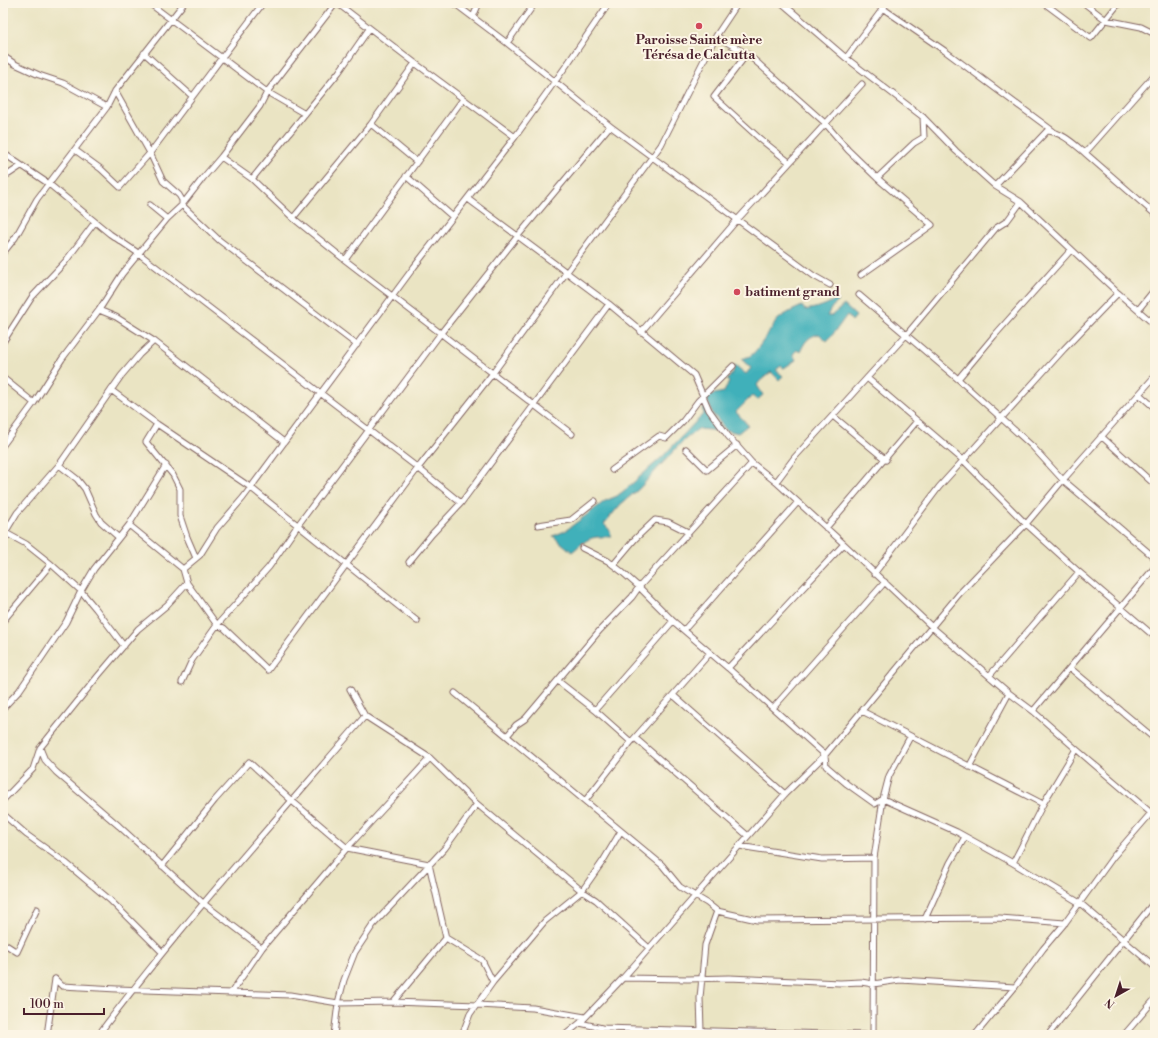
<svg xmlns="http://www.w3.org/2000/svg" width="1158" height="1038" font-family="'Libre Bodoni',serif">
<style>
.water{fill:#40b0ba;stroke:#456872}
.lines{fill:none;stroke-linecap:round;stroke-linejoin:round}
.minor-casing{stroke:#826460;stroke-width:7}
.minor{stroke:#fff;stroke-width:5}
.poi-dot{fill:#d1495b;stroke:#fcf5e5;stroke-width:1.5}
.labels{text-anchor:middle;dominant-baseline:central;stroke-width:4;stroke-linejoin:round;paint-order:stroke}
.poi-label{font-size:13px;font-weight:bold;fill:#4a1f2b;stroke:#fcf5e5}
</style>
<rect width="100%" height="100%" fill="#fcf5e5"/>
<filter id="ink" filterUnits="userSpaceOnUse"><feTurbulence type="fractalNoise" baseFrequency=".025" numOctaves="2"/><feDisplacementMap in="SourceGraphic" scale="8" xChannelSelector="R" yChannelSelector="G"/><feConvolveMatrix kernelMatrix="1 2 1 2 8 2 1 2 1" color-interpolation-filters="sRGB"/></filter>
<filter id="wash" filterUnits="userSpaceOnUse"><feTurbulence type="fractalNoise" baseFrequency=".012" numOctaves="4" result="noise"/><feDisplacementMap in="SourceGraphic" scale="16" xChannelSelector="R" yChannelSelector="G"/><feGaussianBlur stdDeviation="0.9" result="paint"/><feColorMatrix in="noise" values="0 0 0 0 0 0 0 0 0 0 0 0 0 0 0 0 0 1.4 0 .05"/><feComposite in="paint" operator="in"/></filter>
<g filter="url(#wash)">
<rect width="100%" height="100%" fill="#eae4c3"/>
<path class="water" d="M836,299L839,301L832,307L827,316H831L844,305L856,316L852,321L847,315L834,333L827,341L819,334C807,337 805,342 800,352L797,350L793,354L796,360L784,368L781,366L776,370L783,376L779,380L771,372L760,381L757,385L763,395L757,400L752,396L736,412L748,425L738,433L726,430L713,414L707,400L709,395L724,392L729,382L727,380L733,372L735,365L746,374L751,368L741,359C744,358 748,357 750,356C756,353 771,329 775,323C779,316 795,309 802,306L805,310C817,308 827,305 836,299Z
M706,406L722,431L698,429L682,442L639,489L621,504L604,524L609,529L612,537C589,536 589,538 572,552L553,536L565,531L605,501L617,496L626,489L663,456L704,413L702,409Z"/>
</g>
<g filter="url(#ink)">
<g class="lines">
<defs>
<path id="minor" d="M149,3L267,92L305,114
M337,3L415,63L515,137
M454,3L507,43L610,126L814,276L830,285
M782,3L846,58L923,117L956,151L995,186L1021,202L1118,293L1155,325
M875,3L945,51L1053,131
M1044,3L1091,38L1119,3
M1084,3L1106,20L1141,27L1155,34
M473,17L479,3
M716,36L747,54L760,65L825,123L848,150L877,178L932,225L861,275
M507,43L535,3
M144,53L192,96
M747,54L714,97L759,138L789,162
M3,56L15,64L39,75L63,83L107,107
M846,58L887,3
M115,91L150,153L163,181L179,195L182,200V205L219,240L357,345
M371,124L417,162
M75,150L101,169L120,187L150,153L263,3
M3,153L49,184L110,234L138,253L418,468L461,503
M1085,153L1155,214
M221,157L252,179L293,218L345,260L572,434
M3,175L9,174L21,166
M406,176L453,217
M877,178L914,143L924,137L923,117
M252,179L339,72L369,29
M995,186L1047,131C1062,132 1074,144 1085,153L1155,74
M468,199L609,304L694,375L709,410L728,436L752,463L776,482L844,544L932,627L1009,693L1033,711L1076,749L1151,813
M150,205L167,219
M293,218L371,124L415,63
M3,253L15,238L37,199L107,107L115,91L184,3
M345,260L463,99
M859,295L958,379L1032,446L1063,480L1155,558
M99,310L116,317L154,341L284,442
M1138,310L1155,289
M641,332L737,220L862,84
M3,342L32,297L65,262L95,222
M3,378L34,403
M867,378L963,460L1026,524L1079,572L1155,637
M958,379L994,336L1071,250
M111,390L157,424L250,487L417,621
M1139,394L1155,408
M833,416L886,460
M157,424L146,442L173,475L180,489V516L187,537L196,558
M1101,436L1155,485
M3,445L34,403L62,359L99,310L122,274L167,219L182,205L203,178L221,157L260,106L267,92L336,3
M686,449L707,470L737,445
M59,465L77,479L85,489L96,514L101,522L118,537
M612,470L659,436L666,438L683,421L698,401L733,366
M776,482L794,458L907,334L996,228L1007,221L1021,202
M538,525L571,520L595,501
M826,528L917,421
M4,532L26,544L51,564L81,591L96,609L124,646
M3,536L17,513L59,465L121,376L139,355L154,341
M582,548L608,561L621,571L639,587L673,621L728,668L825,755L826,766L847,784L875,804L883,799L957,832L1013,863L1080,903L1155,967
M409,562L432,534L461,503L609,304
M613,565L635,539L655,520L668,522L686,531
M183,569L200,555L217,528L243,498L414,267L515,137L566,66L609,3
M874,574L939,487L1064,349L1118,293
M187,583L217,625L269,567L298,525L441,333L517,237L610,126
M3,621L51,564
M684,630L798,502
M728,668L844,544
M1070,668L1155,739
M990,675L1079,572
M558,681L595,710L631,742
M182,682L192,660L217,625L224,628L268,670L418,468L493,373L566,273L661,145L716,36L738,3
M350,689L365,716L430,758L477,804L582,891L596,900L649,948
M455,693L662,865L680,887L707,903L717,911L757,920L1000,918L1065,923
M673,695L785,794
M3,708L19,691L66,622L81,591L94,569L129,525L166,465
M773,708L885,582
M595,710L673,621
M862,711L1043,804
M1033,711L1155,567
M507,736L516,725L525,719L600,630L632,597L639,587L752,463
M635,738L748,836
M40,748L45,760L56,772L119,826L203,903L262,948
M969,767L1009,693
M3,800L33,769L40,748L98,676L138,629L167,605L187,583L183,569L129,525
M585,801L631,742L710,653
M3,814L27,835L66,863L110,900L162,952
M739,846L822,859L874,858
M1013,863L1043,804L1076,749
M162,866L215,800L249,762L292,801L347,848L429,864L446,938L482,960L493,982
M925,919L950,863L965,837
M3,943L17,952L37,909
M623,978L688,979L729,978L840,983L861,982L873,984L900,980L1015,987
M55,979L62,986L117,989L290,995L338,1003L393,1002L477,1005L533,1008L585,1017
M231,993L262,948L347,848L430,758
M393,1002L446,938
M580,1023L602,1028L865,1035
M102,1030C184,921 276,820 365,716
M47,1035L55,979
M334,1035L338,1003L344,980L355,952L373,925L445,848L477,804
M462,1035L470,1014L493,982L545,921L582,891L603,861L621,831
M565,1035L580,1023L623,978L785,794L825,755L960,593L1026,524L1063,480L1155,376
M703,1035L701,1030L700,998L705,945L717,911
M873,1035L874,858L883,799L889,776L910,737
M975,1035L1015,987L1043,949L1065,923L1113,857L1151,813L1155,811
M1048,1035L1155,901
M1124,1035L1155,999"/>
</defs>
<use href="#minor" class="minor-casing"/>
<use href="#minor" class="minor"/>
</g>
</g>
<g class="poi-dot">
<circle cx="699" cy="26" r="4"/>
<circle cx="737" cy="292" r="4"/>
</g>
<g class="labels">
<g class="poi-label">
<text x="699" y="40">Paroisse Sainte mère<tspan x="699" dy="15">Térésa de Calcutta</tspan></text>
<text x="745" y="292" text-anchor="start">batiment grand</text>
</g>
</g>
<rect width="1158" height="1038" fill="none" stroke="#fcf5e5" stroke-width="16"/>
<g transform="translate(1116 996) rotate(219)" stroke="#fcf5e5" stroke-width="3" paint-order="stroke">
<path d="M0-3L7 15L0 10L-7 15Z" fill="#4a1f2b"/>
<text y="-6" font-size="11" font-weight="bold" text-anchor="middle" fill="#4a1f2b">N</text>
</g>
<path d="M24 1008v6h80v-6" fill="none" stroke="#4a1f2b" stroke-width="2"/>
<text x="30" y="1008" font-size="12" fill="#4a1f2b" stroke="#fcf5e5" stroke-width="3" paint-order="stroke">100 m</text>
</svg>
